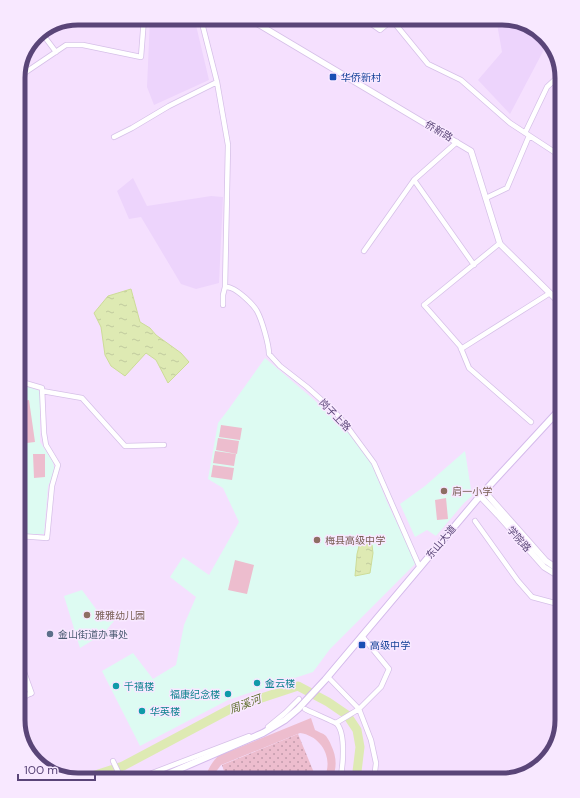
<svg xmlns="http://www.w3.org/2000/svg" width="580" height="798" font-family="'DM Sans','Noto Sans SC',sans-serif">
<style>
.residential{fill:#edd4fc}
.education{fill:#ddfbf2}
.grass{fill:url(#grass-dots)}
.pitch{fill:#edbdce}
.water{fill:url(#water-ripples);stroke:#cddc98}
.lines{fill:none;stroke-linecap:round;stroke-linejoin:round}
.river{stroke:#deeab3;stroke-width:9}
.minor-casing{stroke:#d6c0e8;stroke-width:6}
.tertiary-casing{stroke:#d6c0e8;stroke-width:7}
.secondary-casing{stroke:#d4baeb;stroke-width:8}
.minor{stroke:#fff;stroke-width:4.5}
.tertiary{stroke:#fff;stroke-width:5.5}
.secondary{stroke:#fff;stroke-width:6}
.transit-dot{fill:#1a4fb4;stroke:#f8e8ff;stroke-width:1.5}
.education-dot{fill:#8d6e63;stroke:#f8e8ff;stroke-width:1.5}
.service-dot{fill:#5c6f8a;stroke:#f8e8ff;stroke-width:1.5}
.culture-dot{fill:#0f9aa8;stroke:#f8e8ff;stroke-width:1.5}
.labels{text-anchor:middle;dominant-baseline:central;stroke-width:3;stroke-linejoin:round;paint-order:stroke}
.transit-label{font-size:10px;fill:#164399;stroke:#f8e8ff;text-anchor:start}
.street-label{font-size:10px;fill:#5a4578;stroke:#f8e8ff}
.education-label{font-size:10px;fill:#785e54;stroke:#f8e8ff;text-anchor:start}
.service-label{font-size:10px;fill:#4e5e75;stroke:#f8e8ff;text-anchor:start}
.culture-label{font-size:10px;fill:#0d838f;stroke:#f8e8ff;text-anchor:start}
.water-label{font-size:11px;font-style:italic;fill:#627132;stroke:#f8e8ff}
.rim{fill:none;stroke:#5a4578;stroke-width:5}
</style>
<defs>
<pattern id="grass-dots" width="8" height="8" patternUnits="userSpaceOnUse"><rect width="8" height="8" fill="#edbdce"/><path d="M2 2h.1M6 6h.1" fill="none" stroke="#c39bac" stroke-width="1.8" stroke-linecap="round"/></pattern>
<pattern id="water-ripples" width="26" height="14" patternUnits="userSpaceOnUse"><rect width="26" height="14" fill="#deeab3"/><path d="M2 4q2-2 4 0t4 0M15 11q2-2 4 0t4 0" fill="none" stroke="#c1ca9e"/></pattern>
</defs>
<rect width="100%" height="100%" fill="#f5e0fe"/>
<path class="residential" d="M150,18L195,21L209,80L154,105L147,87Z
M496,18H506L532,26L548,42L510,114L478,80L502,52Z
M133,178L147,206L211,196L223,197L219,283L196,289L181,284L141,217L129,219L117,191Z"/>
<path class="education" d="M265,358L312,398L346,429L371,462L387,502L416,563L330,649L313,672L255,691L228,700L140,746L102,671L133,653L153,679L176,665L184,625L196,597L170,577L183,557L209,575L239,522L223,488L208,479L218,423L228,410Z
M19,383L40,391V442L53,462L55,472L48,486L44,534H24L18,526Z
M465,451L472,496L464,503L436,536L427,530L415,537L400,504L425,486Z
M82,590L96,609L114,621L103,634L80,648L64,596Z"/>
<path class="grass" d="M298,734L317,780H227L222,765Z"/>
<path class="pitch" d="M29,400L35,442L18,444V402Z
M221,425L242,428L240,440L219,437Z
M218,438L239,441L237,454L216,450Z
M215,451L236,454L234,466L213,463Z
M33,454H45V477L34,478Z
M213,465L234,468L232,480L211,477Z
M446,498L448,519L437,520L435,500Z
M235,560L254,565L247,594L228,590Z
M311,718L315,730C318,732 323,733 326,736C328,739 330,742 331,745C337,757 337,768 332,780H323C335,760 322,736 300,733L221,765L215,773L213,780H205C207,771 211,763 218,756Z"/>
<path class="water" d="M131,289L140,322L150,328L156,335L181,353L189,362L168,383L156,360L146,353L125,376L111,366L105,355L101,327L94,313L108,296Z
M360,542L372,545L373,553L370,573L355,576L357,554Z"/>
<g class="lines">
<path class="river" d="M18,717L33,757
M80,780L123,766L234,707L298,686L328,702L347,715L357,730L360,747L356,780"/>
<defs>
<path id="minor" d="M202,18V23L217,82L228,145L225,287L223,295V305
M363,18L380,30L392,20L428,64L461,80L510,123L562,157
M41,32L56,52
M18,112L23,74L66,45H83L141,57L144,18
M525,133L547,87L561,74
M114,137L132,128L169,106L217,82
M414,180L474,265
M486,198L507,188L529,136
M500,243L424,305L460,346L469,368L531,422
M364,251L414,180L457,142
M225,287C227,287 229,287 231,288C239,291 253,304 257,311C262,320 269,345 269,354L280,366L307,387L335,412L346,425L374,463L420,568
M461,349L550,293
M42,391L82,398L125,446L164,445
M475,521L518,581L532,597L562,605
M18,533L20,536L47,538L52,486L58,465L46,445L44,433L42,388L18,381
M328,677L359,709L371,740L376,763L374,780
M18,700L31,693
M305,709C310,712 333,721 337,724C346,734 343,767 340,780
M336,723L359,709L381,687L389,669L362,636
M268,727L285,713L299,699
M113,761L122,780
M134,780L249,736"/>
<path id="tertiary" d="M248,18L471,151L500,244L562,305
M484,491L546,561L562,572
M480,496L498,515L544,567L562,578
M18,657L31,693"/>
<path id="secondary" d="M154,780L263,733L285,720L298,709L325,680L480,496L562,407"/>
</defs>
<use href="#minor" class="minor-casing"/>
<use href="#tertiary" class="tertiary-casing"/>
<use href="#secondary" class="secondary-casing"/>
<use href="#minor" class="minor"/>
<use href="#tertiary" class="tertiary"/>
<use href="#secondary" class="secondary"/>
</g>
<g class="transit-dot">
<rect x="329" y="73" width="8" height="8" rx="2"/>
<rect x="358" y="641" width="8" height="8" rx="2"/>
</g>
<g class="education-dot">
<circle cx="444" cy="491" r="4"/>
<circle cx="317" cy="540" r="4"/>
<circle cx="87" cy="615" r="4"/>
</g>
<circle class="service-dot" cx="50" cy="634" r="4"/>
<g class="culture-dot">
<circle cx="257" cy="683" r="4"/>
<circle cx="116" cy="686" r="4"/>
<circle cx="228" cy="694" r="4"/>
<circle cx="142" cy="711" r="4"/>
</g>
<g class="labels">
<g class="transit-label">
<text x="341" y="77">华侨新村</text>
<text x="370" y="645">高级中学</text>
</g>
<g class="street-label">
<text transform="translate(439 131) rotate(31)">侨新路</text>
<text transform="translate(335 415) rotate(46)">岗子上路</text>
<text transform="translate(519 539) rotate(49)">学院路</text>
<text transform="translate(441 542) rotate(-50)">东山大道</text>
</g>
<g class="education-label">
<text x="452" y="491">肩一小学</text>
<text x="325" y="540">梅县高级中学</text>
<text x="95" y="615">雅雅幼儿园</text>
</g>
<g class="service-label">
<text x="58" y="634">金山街道办事处</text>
</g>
<g class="culture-label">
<text x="265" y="683">金云楼</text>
<text x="124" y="686">千禧楼</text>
<text x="220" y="694" text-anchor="end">福康纪念楼</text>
<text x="150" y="711">华英楼</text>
</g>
<g class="water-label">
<text transform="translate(245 704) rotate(-21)">周溪河</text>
</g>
</g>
<path d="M0 0H580V798H0ZM78 25H502A53 53 0 0 1 555 78V720A53 53 0 0 1 502 773H78A53 53 0 0 1 25 720V78A53 53 0 0 1 78 25Z" fill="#f8e8ff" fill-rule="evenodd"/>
<path class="rim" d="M78 25H502A53 53 0 0 1 555 78V720A53 53 0 0 1 502 773H78A53 53 0 0 1 25 720V78A53 53 0 0 1 78 25Z"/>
<path d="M18 774v6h77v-6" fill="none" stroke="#5a4578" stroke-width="2"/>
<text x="24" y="774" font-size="12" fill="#5a4578" stroke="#f8e8ff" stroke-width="3" paint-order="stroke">100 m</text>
</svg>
